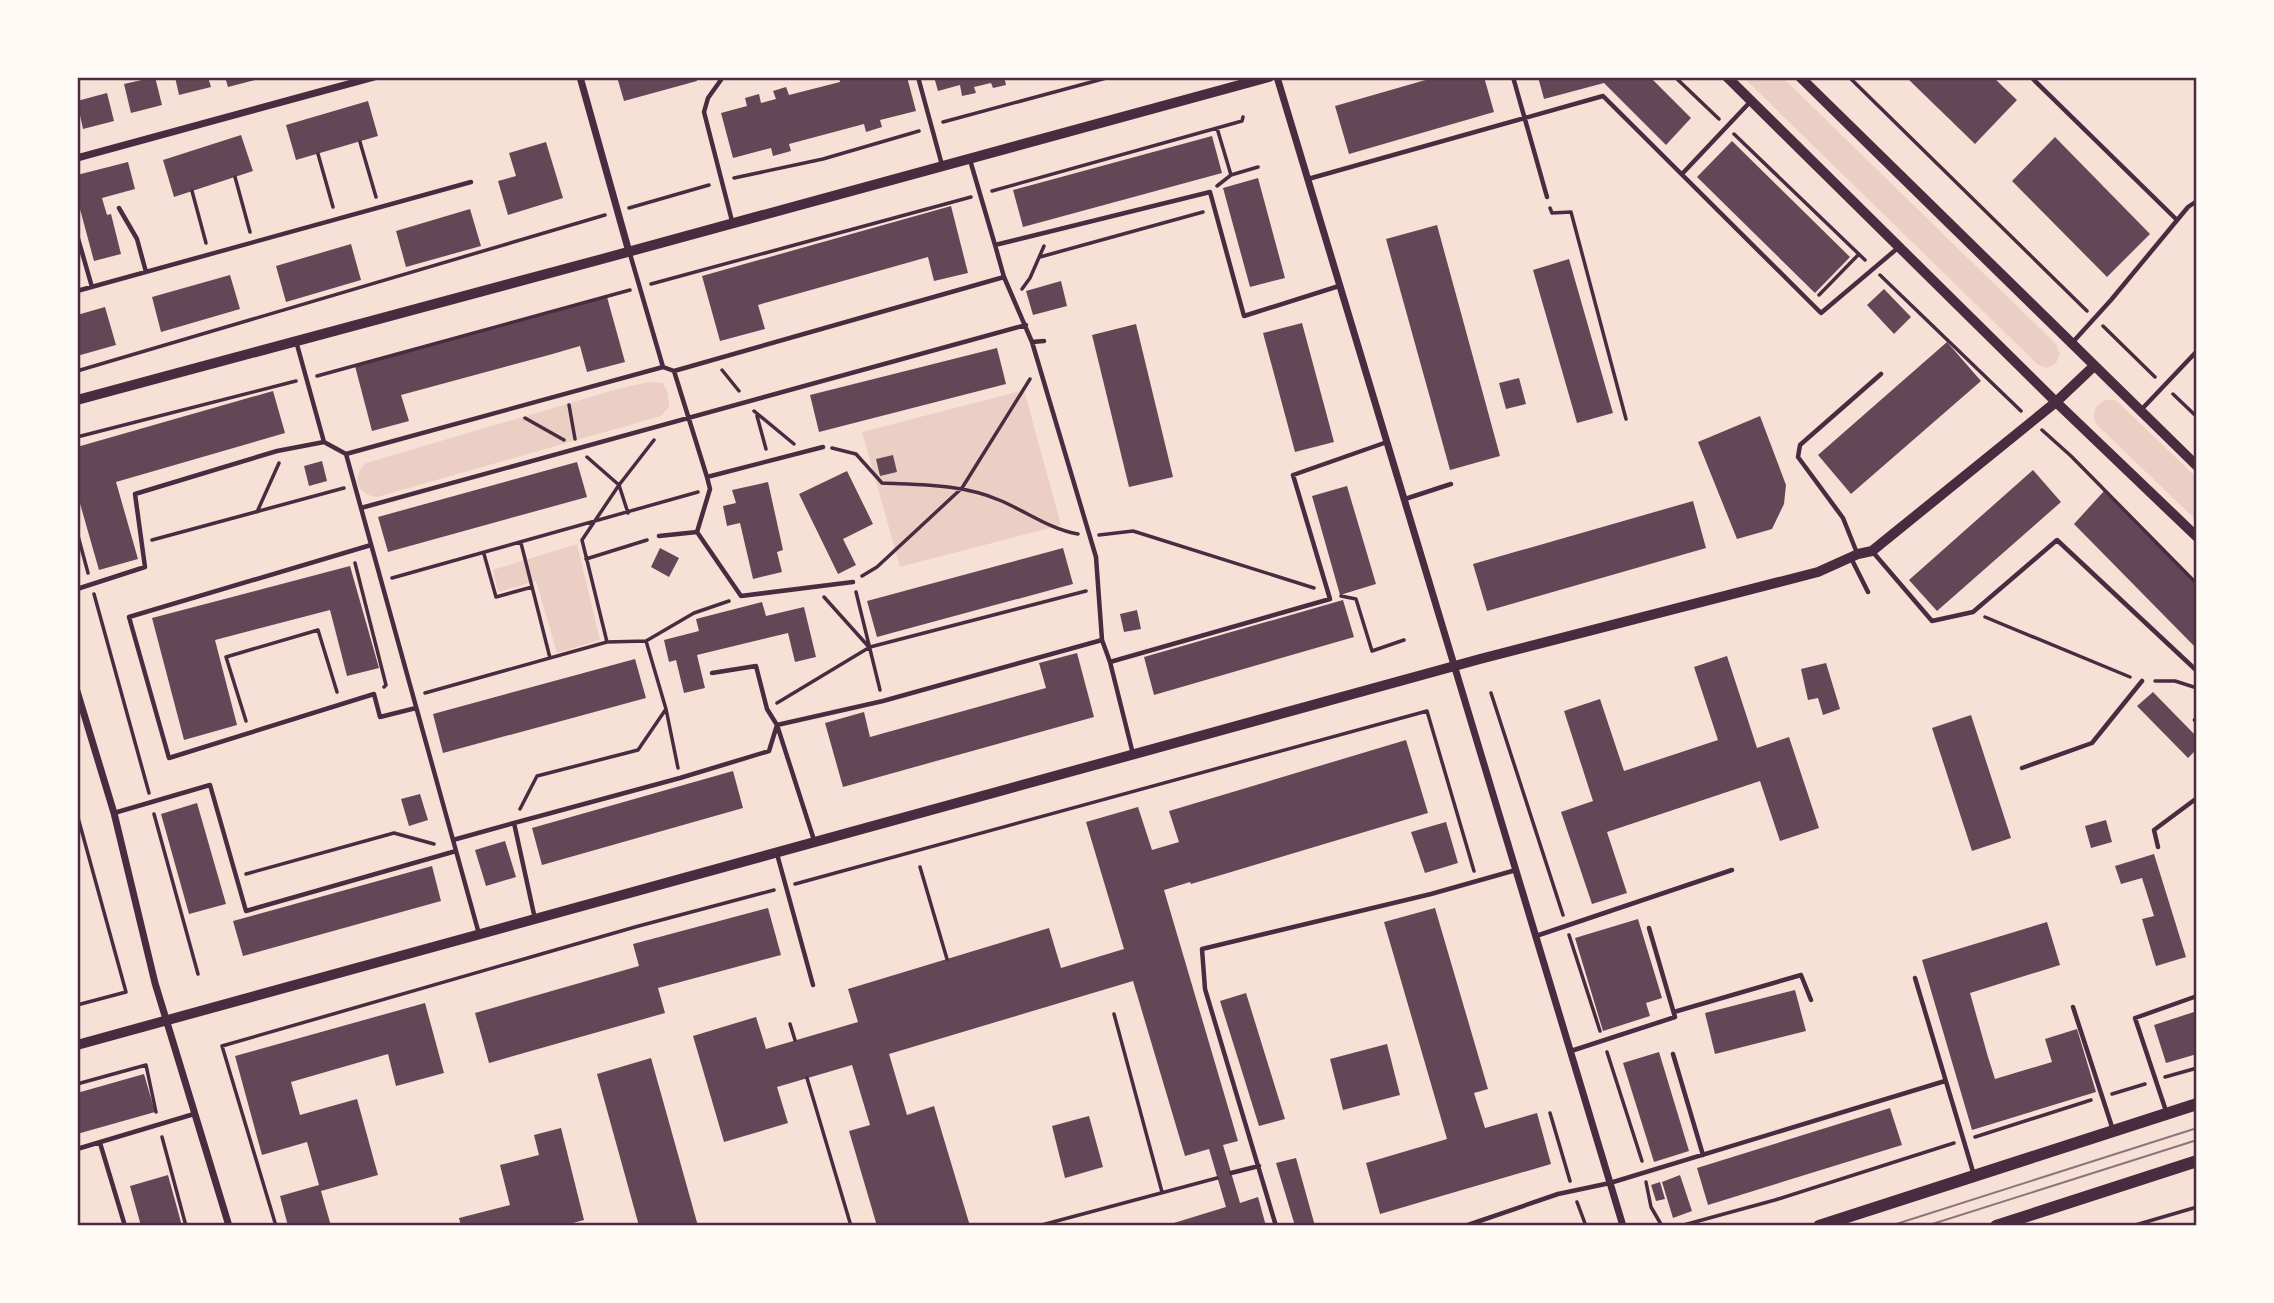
<svg xmlns="http://www.w3.org/2000/svg" width="2274" height="1303" font-family="Rubik,sans-serif">
<style>
.green{fill:#ebcfc5}
.building{fill:#644757}
.lines{fill:none;stroke-linecap:round;stroke-linejoin:round}
.path{stroke:#4a2c40;stroke-width:3.5}
.service{stroke:#4a2c40;stroke-width:4.5}
.minor{stroke:#4a2c40;stroke-width:7}
.tertiary{stroke:#4a2c40;stroke-width:10}
.secondary{stroke:#4a2c40;stroke-width:12}
.tram{stroke:#8f747c;stroke-width:2}
.neatline{fill:none;stroke:#4a2c40;stroke-width:2.5}
</style>
<rect width="100%" height="100%" fill="#f7e1d7"/>
<path class="green" d="M1743,77H1782L2056,344L2060,354L2056,363L2047,368L2037,364Z
M648,382L663,383L668,393L669,407L661,416L377,497C356,495 351,477 366,463L614,390Z
M1024,390L1061,525L900,567L862,432Z
M2106,400H2115L2120,404L2197,478V521L2096,424C2091,413 2095,404 2106,400Z
M577,544L600,640L557,653L536,581L498,592L493,570Z"/>
<path class="building" d="M155,77L162,105L131,113L124,84Z
M175,77H208L211,87L179,95Z
M225,77H259V79L228,87Z
M617,77H696L697,81L624,101Z
M839,77H852L853,79L907,77L916,111L880,120L882,127L866,132L864,124L789,144L791,151L773,156L771,148L733,158L721,113L747,106L745,98L759,94L761,103L776,99L773,91L786,87L789,95L840,82Z
M934,77H1004L1006,85L993,88L991,83L974,87L976,93L962,96L960,85L938,91Z
M1436,77H1484L1494,112L1349,154L1335,106Z
M1538,77H1650L1691,118L1666,145L1604,83L1544,99Z
M1906,77H1993L2017,100L1975,144Z
M107,93L114,121L83,129L77,101Z
M368,101L378,136L296,160L286,125Z
M241,135L253,171L174,197L163,160Z
M1212,136L1222,173L1023,227L1013,190Z
M2055,137L2150,234L2107,277L2012,181Z
M1732,141L1850,257L1815,293L1697,177Z
M546,142L563,198L508,215L498,181L516,176L509,153Z
M128,162L135,189L102,198L107,215L111,214L121,254L94,261L77,198V175Z
M1258,178L1285,278L1250,287L1223,188Z
M951,206L968,273L934,281L928,257L758,305L765,329L720,341L702,276Z
M470,209L481,246L406,267L396,231Z
M1437,225L1500,456L1450,470L1386,239Z
M351,244L361,280L286,302L276,266Z
M1569,259L1613,413L1577,423L1533,270Z
M230,275L240,309L161,332L152,297Z
M1061,281L1067,306L1033,315L1026,291Z
M1884,289L1911,317L1894,334L1867,305Z
M607,297L625,362L587,372L580,346L549,355L401,395L409,421L372,431L355,366Z
M105,307L116,345L77,356V315Z
M1302,323L1334,442L1295,452L1263,333Z
M1136,324L1173,477L1129,487L1092,335Z
M1947,342L1981,381L1851,494L1818,455Z
M997,348L1006,384L819,432L810,395Z
M1519,378L1526,404L1506,409L1499,383Z
M273,391L285,433L116,482L138,559L99,570L77,493V447Z
M1760,416L1786,485L1784,504L1772,529L1737,539L1698,442Z
M893,455L897,472L880,476L876,459Z
M322,461L327,481L309,486L304,466Z
M577,462L587,497L388,552L378,517Z
M2033,470L2061,502L1937,611L1909,580Z
M847,471L873,524L843,539L856,565L838,574L799,494Z
M768,482L783,550L777,552L782,572L753,579L740,523L727,526L723,506L736,503L732,490Z
M1347,486L1376,584L1340,595L1312,496Z
M2105,490L2197,585V649L2074,524Z
M1693,501L1706,548L1487,611L1473,564Z
M660,548L679,558L669,577L651,567Z
M1063,548L1073,584L877,637L867,601Z
M350,566L379,668L347,676L330,610L215,640L237,725L184,740L152,618Z
M1343,600L1354,637L1154,695L1144,657Z
M762,602L766,616L804,607L816,657L795,662L788,633L697,655L705,688L684,693L676,660L669,662L664,640L699,631L696,619Z
M1137,610L1141,629L1124,632L1120,614Z
M1077,653L1094,717L843,787L825,723L864,712L870,737L1046,688L1039,663Z
M1727,656L1757,748L1789,737L1819,828L1780,841L1760,781L1607,832L1627,893L1592,904L1561,812L1593,801L1564,711L1600,699L1624,771L1718,740L1694,667Z
M635,659L646,698L443,753L433,714Z
M1826,663L1840,709L1823,715L1818,698L1808,700L1801,669Z
M2153,692L2197,737V749L2188,758L2137,706Z
M1971,715L2011,838L1972,851L1932,728Z
M1406,740L1428,813L1191,884L1190,882L1164,890L1238,1141L1223,1145L1240,1203L1258,1197L1266,1226H1164L1226,1207L1209,1149L1185,1156L1133,981L889,1054L907,1115L934,1106L970,1226H877L849,1131L870,1125L852,1065L777,1087L788,1123L724,1142L693,1036L756,1017L766,1049L858,1022L848,989L1049,928L1061,968L1124,949L1086,822L1138,807L1152,850L1179,842L1169,811Z
M733,771L743,808L542,865L532,828Z
M420,794L428,820L409,826L401,799Z
M197,803L226,904L189,914L161,814Z
M2106,820L2112,842L2091,848L2085,826Z
M1446,822L1458,863L1425,873L1411,832Z
M505,841L516,877L486,886L475,850Z
M2154,854L2186,957L2156,966L2142,919L2154,916L2142,878L2121,884L2115,866Z
M432,866L441,901L243,956L233,921Z
M768,908L781,955L658,988L665,1013L489,1063L475,1013L639,966L633,944Z
M1435,908L1488,1089L1474,1093L1485,1128L1537,1113L1551,1164L1380,1214L1366,1163L1447,1139L1384,922Z
M1638,919L1662,998L1646,1003L1650,1016L1603,1031L1575,938Z
M2047,922L2060,965L1970,993L1988,1057L1995,1079L2052,1062L2045,1039L2077,1029L2096,1092L1972,1130L1922,960Z
M1795,990L1806,1031L1715,1054L1705,1013Z
M1246,993L1285,1119L1259,1126L1220,1001Z
M425,1003L444,1073L396,1086L388,1054L291,1082L300,1115L357,1099L378,1175L321,1191L331,1226H288L280,1196L319,1185L307,1142L262,1155L235,1056Z
M2197,1011V1054L2166,1063L2154,1025Z
M1387,1044L1400,1095L1343,1110L1330,1059Z
M1659,1052L1689,1151L1654,1162L1623,1063Z
M651,1058L698,1226H639L597,1074Z
M144,1074L155,1112L77,1134V1093Z
M1890,1108L1902,1145L1708,1205L1697,1168Z
M1089,1116L1103,1167L1065,1178L1052,1126Z
M561,1128L584,1220L562,1226H461L459,1218L510,1205L500,1165L539,1155L534,1135Z
M1296,1158L1315,1226H1295L1276,1163Z
M168,1175L182,1226H141L130,1186Z
M1680,1175L1692,1211L1673,1218L1662,1182Z
M1660,1182L1665,1199L1656,1201L1651,1185Z"/>
<g class="lines">
<path class="path" d="M1675,77L1719,119
M1849,77L2087,311
M943,122L1110,77
M1217,128L1231,175
M1734,134L1865,260
M360,142L376,197
M318,154L333,207
M235,177L250,232
M734,178L823,159L919,131
M1217,186L1231,175L1258,167
M192,191L206,243
M992,191L1242,121L1243,117
M629,208L709,185
M1550,208L1552,213L1571,212L1626,419
M1040,257L1203,212
M1880,275L2021,411
M651,284L971,197
M1022,289L1030,278L1044,246
M1819,295L1859,254
M2103,326L2155,377
M722,370L739,391
M77,371L605,215
M317,376L630,290
M2173,394L2197,417
M569,405L575,439
M754,411L794,444
M757,416L766,449
M525,418L564,440
M2042,430L2071,456L2197,584
M77,437L296,381
M832,448L856,454L882,483C921,485 962,484 999,500C1026,511 1049,529 1078,534
M587,457L619,485L628,513
M257,512L279,463
M77,532L88,573
M1099,535L1133,531L1314,588
M152,540L344,488
M521,543L550,658
M484,554L496,597L532,587
M586,559L647,540
M355,563L386,685L384,687
M862,576L877,567L962,488L1030,379
M392,578L698,492
M856,592L880,690
M94,594L149,793
M1341,596L1356,599L1372,651L1404,640
M824,597L868,646
M1985,617L2130,677
M607,642L582,540L619,485L654,440
M2155,681H2175L2197,688
M425,693L607,642L646,641
M1491,693L1563,915
M777,703L870,647L1086,591
M246,721L226,657L318,630L337,692
M678,768L666,709L646,641L694,613L729,601
M520,809L537,776L638,750L666,709
M77,814L126,992L77,1005
M154,814L198,974
M920,867L947,959
M246,874L394,833L434,844
M795,884L1427,711L1474,871
M1569,935L1600,1031
M1114,1014L1162,1192
M790,1024L795,1040
M1607,1052L1642,1161
M2165,1077L2197,1068
M807,1078L851,1226
M77,1084L146,1065L156,1112
M2112,1094L2145,1084
M1550,1113L1570,1181
M162,1137L186,1226
M1975,1137L2091,1100
M1646,1182L1651,1207L1662,1226
M1577,1202L1586,1226
M276,1226L222,1046L635,927L774,890
M1038,1226L1217,1178
M1680,1226L1775,1200L1954,1143
M2132,1226L2197,1207"/>
<path class="service" d="M723,77L708,98L704,112L732,221
M918,77L942,165
M1513,77L1547,197
M2031,77L2177,220
M970,160L995,245L1210,192L1244,316L1339,286
M1682,174L1751,101
M1308,179L1603,96L1821,313L1899,247
M119,208L137,239L146,272
M77,235L92,287
M995,245L1004,277L1032,342L1096,557L1102,640
M77,291L471,182
M296,341L324,442L346,454L453,840
M1032,342L1044,341
M2072,343L2111,300L2188,207L2197,201
M663,367L674,371L1004,277
M674,371L707,477L823,447
M2141,410L2197,351
M346,454L663,367L630,254
M707,477L710,489L697,532L741,596L853,582
M1405,499L1451,484
M361,508L1026,325
M659,536L697,532
M371,545L129,617L169,758L374,694L380,717L416,708
M1872,551L1932,621L1973,612L2057,540L2197,671
M1857,553L1843,518L1798,457L1800,445L1881,374
M1851,558L1868,592
M77,589L145,567L135,494L277,451L324,442
M1110,662L1330,599L1293,475L1387,442
M2197,718L2195,720L2197,721
M2022,768L2092,743L2142,681
M114,813L210,785L246,911L456,851
M814,840L777,725L883,701L1102,640L1110,662L1133,754
M2158,847L2154,830L2197,798
M777,854L813,985
M535,919L514,823L680,778L769,751L777,725L767,709L756,666L712,673
M479,934L453,840L514,823
M1536,936L1732,870
M1915,978L1974,1175
M2073,1007L2113,1130
M1674,1012L1801,975L1811,1000
M1571,1051L1675,1017L1649,928
M1673,1054L1703,1155
M2167,1114L2135,1018L2197,996
M100,1143L125,1226
M77,1149L194,1114
M1231,1173L1259,1166
M1276,1226L1205,989L1202,949L1431,894L1516,870
M1465,1226L1558,1194L1610,1183L1945,1081"/>
<path class="minor" d="M580,77L629,252
M1277,77L1623,1226
M77,158L374,77
M77,691L114,813L155,983L229,1226"/>
<path class="tertiary" d="M1727,77L2056,402L2197,537
M1800,77L2197,466
M77,400L602,259L1269,77
M77,1045L1480,659L1818,572L1858,554L1872,551L2056,402L2094,366"/>
<path class="secondary" d="M1819,1226L2197,1104
M1996,1226L2197,1161"/>
<path class="tram" d="M1890,1226L2197,1128
M1926,1226L2197,1140"/>
</g>
<rect width="2274" height="1303" fill="none" stroke="#fffaf5" stroke-width="158"/>
<rect x="79" y="79" width="2116" height="1145" class="neatline"/>
</svg>
